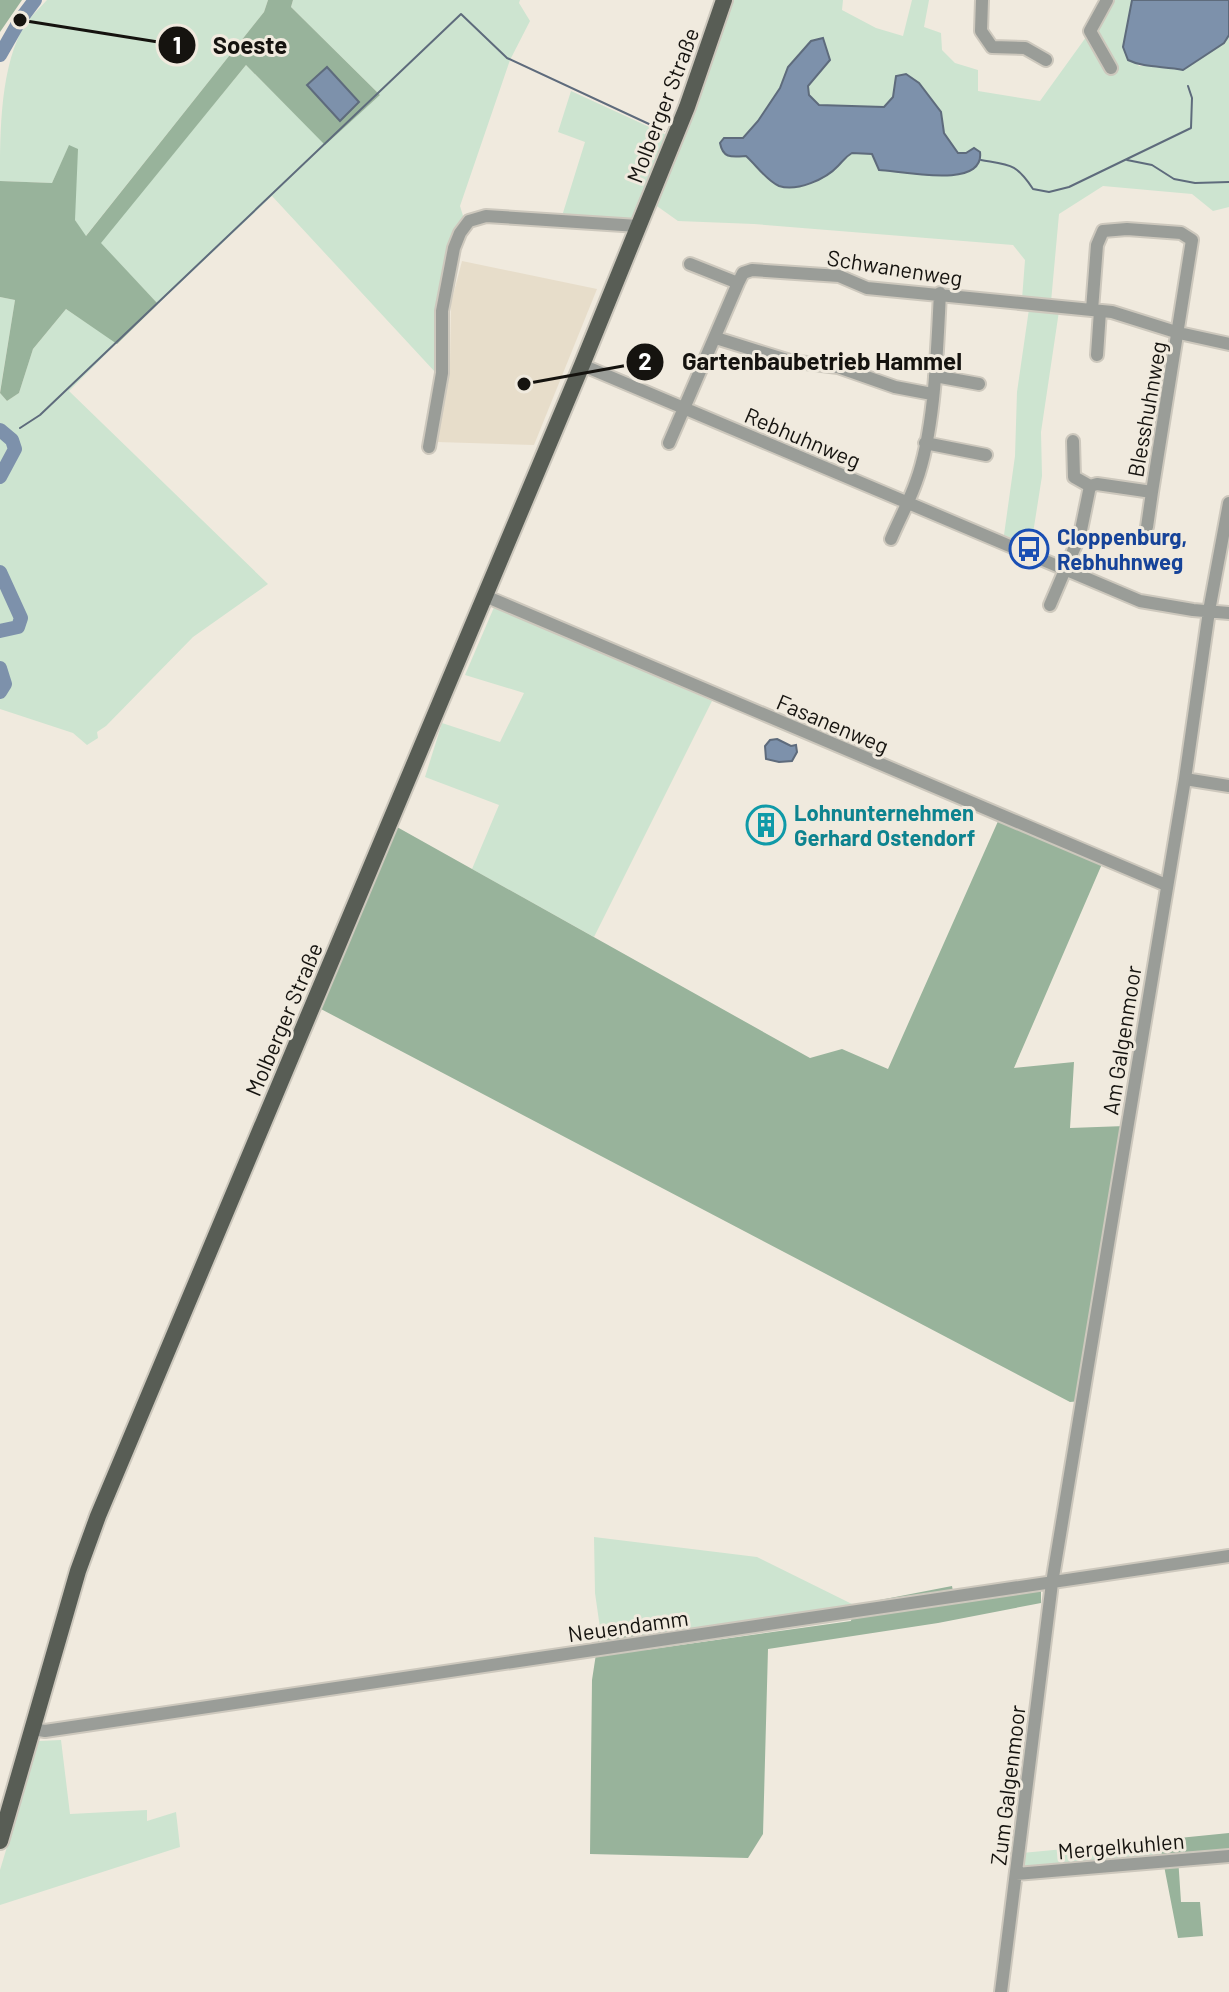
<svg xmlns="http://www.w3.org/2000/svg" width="1229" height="1992" font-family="Barlow,sans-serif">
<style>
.built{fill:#e7ddca}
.green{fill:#cde4d0}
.forest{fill:#98b39b}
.water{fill:#7d91ab;stroke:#5e6b7c;stroke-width:2}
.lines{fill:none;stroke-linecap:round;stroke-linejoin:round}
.stream{stroke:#5e6b7c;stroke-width:2}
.river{stroke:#7d91ab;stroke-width:14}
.minor-casing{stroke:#cdc8bd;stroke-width:16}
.major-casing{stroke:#cdc8bd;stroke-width:20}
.minor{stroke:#9a9d98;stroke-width:12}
.major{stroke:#585d55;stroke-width:16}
.labels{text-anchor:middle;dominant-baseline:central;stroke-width:6;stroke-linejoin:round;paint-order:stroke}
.street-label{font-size:22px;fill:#15130f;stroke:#f0eade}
.transit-label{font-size:22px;font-weight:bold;fill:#164399;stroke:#f0eade;text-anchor:start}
.culture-label{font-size:22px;font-weight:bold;fill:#0d838f;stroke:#f0eade;text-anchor:start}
.leader{fill:none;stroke:#15130f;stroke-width:3}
.callout-dot{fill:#15130f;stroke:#f0eade;stroke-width:3}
.mark-label{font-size:24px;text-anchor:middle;font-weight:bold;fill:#fff}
.callout-label{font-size:24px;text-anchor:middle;font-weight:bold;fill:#15130f;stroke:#f0eade;stroke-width:6;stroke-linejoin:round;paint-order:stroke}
</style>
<rect width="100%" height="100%" fill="#f0eade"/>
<path class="built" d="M462,261L597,289L534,445L437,442L450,363L451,303Z"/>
<path class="green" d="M47,0H268L264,12L85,237L75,220L69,146L52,183L0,181C0,132 0,64 26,23C32,15 40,8 47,0Z
M293,0H520L519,3L530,21L510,60L460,206L464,219C436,269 436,318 436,373L272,196L158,304L100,243L246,65L325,144L380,95L291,7Z
M734,0H843L842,10L876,28L903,36L912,0H929L924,27L941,33L942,50L955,63L978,70V91L1040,101L1089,33L1108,0H1132L1123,47L1139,66L1160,65L1183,70L1224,43L1229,35V207L1213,211L1192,194L1103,186L1059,214L1051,302L1022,299L1025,260L1013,245L754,224L678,221L654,204Z
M571,91L669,136L635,219L562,216L585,142L558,132Z
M0,297L15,300L0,392Z
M66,309L117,343L69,391L268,584L193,637L106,726L97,732L98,738L87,745L73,733L0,709V393L7,401L19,393L33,349Z
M1029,309L1059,311L1041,432L1042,476L1031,546L1004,535L1015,456L1017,392Z
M495,605L712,701L594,937L472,869L499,805L425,777L442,723L500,742L524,693L465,675Z
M594,1537L757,1557L854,1605L642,1637L640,1620L600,1628L595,1593Z
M61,1740L70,1814L147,1810V1821L176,1812L180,1847L0,1905V1870L39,1741Z
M1159,1840L1161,1858L1021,1869L1022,1853Z"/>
<path class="forest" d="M0,0H22L0,32Z
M268,0H293L291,7L380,95L325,145L246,65L101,243L158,304L117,344L66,309L33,349L19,393L7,401L0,393L15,300L0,297V181L52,183L69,145L78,149L75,220L86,236L264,12Z
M999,819L1102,864L1014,1068L1074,1062L1070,1128L1125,1126L1082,1401L1070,1402L319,1008L397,827L810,1058L842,1049L888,1069Z
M952,1586L955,1602L1041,1591V1603L938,1623L768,1649L763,1834L748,1858L590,1854L592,1680L600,1628L641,1620L645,1650L851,1621L854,1605Z
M1229,1833V1852L1178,1857L1181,1902H1200L1203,1936L1178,1938L1159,1840Z"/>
<path class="water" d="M1132,0H1229V35L1224,43L1183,70C1164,66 1144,68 1128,60L1123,47Z
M823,38L830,60L808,86L809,95L819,105L884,107L893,97L896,76L906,74L919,83L941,112L944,133L958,153H966L974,148L980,152C985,190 901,171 879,170L872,154L852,153C845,157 843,161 838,166C826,179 797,192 779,186C767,181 756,165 746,156C732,157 723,159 720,143L724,138H743L758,121L780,88L788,67L811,41Z
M327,67L359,102L340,121L307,85Z
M777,739L791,746L796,745L797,752L792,761L779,762L766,759L765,746L770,740Z"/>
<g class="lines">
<path class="stream" d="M981,160C1010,165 1016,163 1033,189L1049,192L1069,187L1191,128L1192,98L1188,86
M1127,160L1152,165L1174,179L1195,183L1229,182
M20,428L40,415L461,14L507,58L664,131"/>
<path class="river" d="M0,55L20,20L35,0
M0,430L12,440L15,449L0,477
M0,572L21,618L18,627L0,631
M0,668L5,684L0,692"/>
<defs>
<path id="minor" d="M982,0L981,31L992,47L1025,48L1046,60
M1107,0L1090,31L1111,68
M690,264L738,283
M716,338L790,361L838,367L895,387L932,394
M1097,355L1100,311
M582,365L1140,601L1193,610L1229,613
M935,376L979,384
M1073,441L1074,477L1090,486
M669,443L738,283L743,273L752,270L839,276L867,288L1112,312L1179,333L1229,344
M925,443L986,455
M429,447L442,373V311L454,248L460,233L469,221L486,216L638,226
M1147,527L1152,492
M891,539C899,520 909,502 916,482C935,430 937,350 940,293
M485,596L1166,885
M1050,605L1080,535L1090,486L1097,484L1152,492L1192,240L1181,233L1127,229L1103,231L1097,245L1092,310
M1185,779L1229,786
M33,1729L45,1731L1229,1556
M1016,1874L1229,1856
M1001,1992L1052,1583L1185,779L1209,611L1229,503"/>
<path id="major" d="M0,1841L78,1571L98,1516L582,365L687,107L724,0"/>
</defs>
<use href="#minor" class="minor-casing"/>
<use href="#major" class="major-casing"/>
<use href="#minor" class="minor"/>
<use href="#major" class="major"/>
</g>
<defs>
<symbol id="bus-ring" viewBox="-11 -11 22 22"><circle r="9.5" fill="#f0eade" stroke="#1a4fb4" stroke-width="1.5"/><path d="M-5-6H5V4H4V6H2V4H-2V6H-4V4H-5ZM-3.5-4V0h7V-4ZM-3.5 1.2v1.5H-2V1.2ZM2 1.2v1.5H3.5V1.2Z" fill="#1a4fb4"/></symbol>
<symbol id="building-ring" viewBox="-11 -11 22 22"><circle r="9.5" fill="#f0eade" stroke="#0f9aa8" stroke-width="1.5"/><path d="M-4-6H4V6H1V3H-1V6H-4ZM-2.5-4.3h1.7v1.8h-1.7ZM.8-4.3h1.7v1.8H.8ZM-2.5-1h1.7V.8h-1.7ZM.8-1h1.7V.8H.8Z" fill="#0f9aa8"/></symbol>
</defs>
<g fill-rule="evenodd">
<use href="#bus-ring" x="1007" y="527" width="44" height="44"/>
<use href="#building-ring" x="744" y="803" width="44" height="44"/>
</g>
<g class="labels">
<g class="street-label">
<text transform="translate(662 105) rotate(-69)">Molberger Straße</text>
<text transform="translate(895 267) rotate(9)">Schwanenweg</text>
<text transform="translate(1146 409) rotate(-80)">Blesshuhnweg</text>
<text transform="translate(803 437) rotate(23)">Rebhuhnweg</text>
<text transform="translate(833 723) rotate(23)">Fasanenweg</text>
<text transform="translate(283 1019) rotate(-67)">Molberger Straße</text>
<text transform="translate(1121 1040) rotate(-81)">Am Galgenmoor</text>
<text transform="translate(628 1625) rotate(-8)">Neuendamm</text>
<text transform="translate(1007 1785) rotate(-83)">Zum Galgenmoor</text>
<text transform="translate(1121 1845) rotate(-5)">Mergelkuhlen</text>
</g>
<g class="transit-label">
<text x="1057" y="536">Cloppenburg,<tspan x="1057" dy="25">Rebhuhnweg</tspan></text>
</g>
<g class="culture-label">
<text x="794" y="812">Lohnunternehmen<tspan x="794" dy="25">Gerhard Ostendorf</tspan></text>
</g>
</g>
<path class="leader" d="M20 20L177 45M524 384L645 362"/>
<g class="callout-dot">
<circle cx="20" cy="20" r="8"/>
<circle cx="524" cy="384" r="8"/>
<circle cx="177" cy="45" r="20"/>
<circle cx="645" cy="362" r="20"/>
</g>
<g class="mark-label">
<text x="177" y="54">1</text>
<text x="645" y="370">2</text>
</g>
<g class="callout-label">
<text x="250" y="54">Soeste</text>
<text x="822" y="370">Gartenbaubetrieb Hammel</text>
</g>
</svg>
